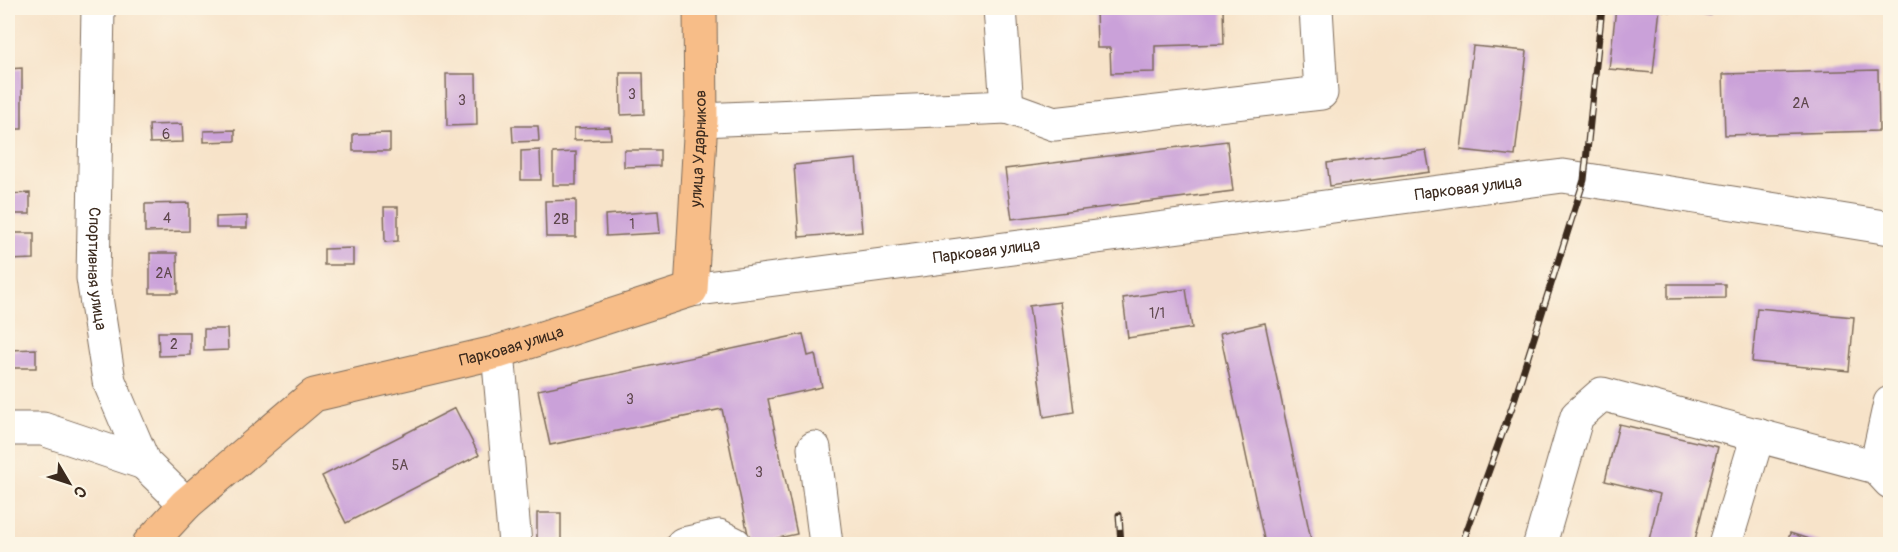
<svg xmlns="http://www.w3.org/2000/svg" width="1898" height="552" font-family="Pangolin,sans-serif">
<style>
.building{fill:#caa1d9}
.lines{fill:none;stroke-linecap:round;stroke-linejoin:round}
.minor-casing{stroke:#7d6b5a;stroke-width:35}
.major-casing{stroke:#7d6b5a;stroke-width:35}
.minor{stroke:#fff;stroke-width:33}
.major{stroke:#f7bd88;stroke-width:33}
.rail-casing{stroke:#3b2a1e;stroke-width:7}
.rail{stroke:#fcf5e5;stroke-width:4.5;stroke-dasharray:14;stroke-linecap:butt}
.labels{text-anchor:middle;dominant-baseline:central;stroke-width:6;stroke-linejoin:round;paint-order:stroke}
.number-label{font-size:14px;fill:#5f484d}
.street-label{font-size:16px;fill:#3b2a1e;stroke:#fcf5e5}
</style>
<rect width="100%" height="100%" fill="#fcf5e5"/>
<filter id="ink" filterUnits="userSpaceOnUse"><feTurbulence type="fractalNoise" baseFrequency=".0167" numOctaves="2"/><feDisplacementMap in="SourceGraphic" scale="12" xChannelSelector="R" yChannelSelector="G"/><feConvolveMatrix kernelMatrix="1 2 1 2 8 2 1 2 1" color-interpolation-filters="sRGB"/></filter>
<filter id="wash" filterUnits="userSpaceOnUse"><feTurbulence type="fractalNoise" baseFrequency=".008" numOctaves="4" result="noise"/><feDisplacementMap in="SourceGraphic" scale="24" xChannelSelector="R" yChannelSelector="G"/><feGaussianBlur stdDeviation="1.35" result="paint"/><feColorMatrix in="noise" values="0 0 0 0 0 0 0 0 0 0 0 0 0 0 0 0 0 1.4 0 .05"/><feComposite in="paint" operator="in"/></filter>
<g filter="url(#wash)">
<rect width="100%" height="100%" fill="#f7e3c9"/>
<g id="blocks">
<path class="building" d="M1096,8H1223L1224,44L1155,46V72L1111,73L1110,48H1097Z
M1616,8H1660L1653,73L1609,69Z
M1665,8H1712L1711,15L1664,11Z
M1473,46L1527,51L1515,156L1461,150Z
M22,68V129H8V69Z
M1878,70L1879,131L1725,135L1723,74Z
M620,73H643L644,114L621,115Z
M446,74H476L477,125L447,126Z
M182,124L183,142L150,143L149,125Z
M512,126H538L539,141L513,142Z
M610,127L611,139L574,140V128Z
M235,130V141L204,142V131Z
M390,133V151H353V134Z
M1227,141L1233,191L1012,219L1005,169Z
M540,150L541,180H521V151Z
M624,150H660V166L624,167Z
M1426,150L1430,172L1330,186L1327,163Z
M576,152V185H553V153Z
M856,159L862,232L799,237L794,165Z
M30,193V214H8V194Z
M576,200V237H546L545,201Z
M189,203V231L145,232V204Z
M384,207H398V241L385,242Z
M658,211L660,233L606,236L605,215Z
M247,216V228H216V217Z
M8,233H34V259L8,260Z
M353,248V265H324V249Z
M150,253H177L178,293H150Z
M1668,284H1725V298L1668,299Z
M1186,289L1192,328L1128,338L1123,298Z
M1060,302L1074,412L1044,417L1029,306Z
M1757,308L1854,317L1849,371L1752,362Z
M1265,323L1312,544H1265L1220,333Z
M204,329H227L228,350L204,351Z
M158,332H190V355L159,356Z
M803,334L808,356L815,354L822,387L768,399L797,534L750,544L722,409L550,445L538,390Z
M36,349V368H8V350Z
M455,408L479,455L346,523L322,476Z
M1619,424L1718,447L1694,544H1648L1660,494L1605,481Z
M537,513H561V544H537Z
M1790,533L1824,544H1787Z"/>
</g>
</g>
<g filter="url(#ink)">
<use href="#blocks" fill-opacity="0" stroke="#7d6b5a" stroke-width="1.5"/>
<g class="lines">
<defs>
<g id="minor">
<path id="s1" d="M98,8L93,278L109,381L144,463L186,504"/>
<path d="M1007,107L1054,124L1321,93L1316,8"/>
<path d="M701,120L1007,107L1000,8"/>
<path id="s2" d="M691,290L1563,176L1890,228"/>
<path d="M498,352L515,544"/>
<path d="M8,429H43L144,463"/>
<path d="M814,448L826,544"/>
<path d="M1876,467L1890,403"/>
<path d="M683,544L719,536L735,544"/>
<path d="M1540,544L1577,416L1602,394L1876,467L1890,482"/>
<path d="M1725,544L1758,435"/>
</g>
<g id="major">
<path id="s3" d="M149,544L186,504L314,395L498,352L691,290L701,120L700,8"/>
</g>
</defs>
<use href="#minor" class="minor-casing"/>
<use href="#major" class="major-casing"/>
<use href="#minor" class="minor"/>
<use href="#major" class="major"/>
<defs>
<path id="rail" d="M1119,515L1121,544
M1462,544L1512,407L1584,180L1602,8"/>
</defs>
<use href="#rail" class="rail-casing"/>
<use href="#rail" class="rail"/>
</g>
</g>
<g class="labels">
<g class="number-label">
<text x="632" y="94">3</text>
<text x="462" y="100">3</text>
<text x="1801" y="103">2А</text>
<text x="166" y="134">6</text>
<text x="167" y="218">4</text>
<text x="561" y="219">2В</text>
<text x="632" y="224">1</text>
<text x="164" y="273">2А</text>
<text x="1157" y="313">1/1</text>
<text x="174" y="344">2</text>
<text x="630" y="399">3</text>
<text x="400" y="465">5А</text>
<text x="759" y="472">3</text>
</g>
<g class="street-label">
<text stroke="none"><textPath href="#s3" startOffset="756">улица Ударников</textPath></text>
<text stroke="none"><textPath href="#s2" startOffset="784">Парковая улица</textPath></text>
<text stroke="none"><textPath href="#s2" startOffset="298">Парковая улица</textPath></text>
<text stroke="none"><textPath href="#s1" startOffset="261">Спортивная улица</textPath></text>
<text stroke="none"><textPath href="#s3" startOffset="426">Парковая улица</textPath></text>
</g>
</g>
<rect width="1898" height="552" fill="none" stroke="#fcf5e5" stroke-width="30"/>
<g transform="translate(69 483) rotate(129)" stroke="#fcf5e5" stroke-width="4.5" paint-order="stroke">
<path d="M0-4.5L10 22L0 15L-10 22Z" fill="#3b2a1e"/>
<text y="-9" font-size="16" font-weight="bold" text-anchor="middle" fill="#3b2a1e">С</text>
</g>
</svg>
